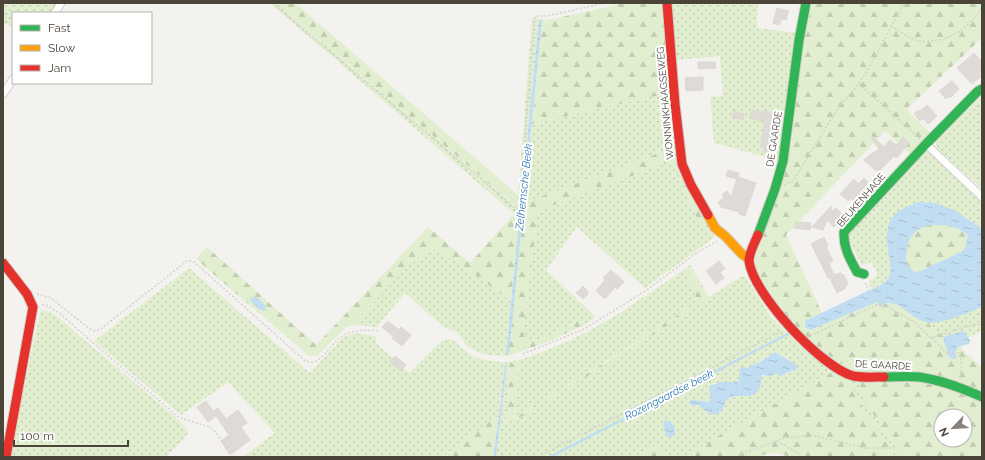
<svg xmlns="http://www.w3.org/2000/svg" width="985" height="460" font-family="Raleway,sans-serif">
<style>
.grass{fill:url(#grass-dots);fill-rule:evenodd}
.forest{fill:url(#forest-firs);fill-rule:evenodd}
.water{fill:url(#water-ripples);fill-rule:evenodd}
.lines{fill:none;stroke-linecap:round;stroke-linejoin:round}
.stream{stroke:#c0ddf1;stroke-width:2.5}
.building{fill:#dedbd6;stroke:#dcd9d4}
.street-casing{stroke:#d2d0cb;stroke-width:9}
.fast-casing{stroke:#d3cfc5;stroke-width:11}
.slow-casing{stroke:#d3cfc5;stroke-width:11}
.jam-casing{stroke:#d3cfc5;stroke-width:11}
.path{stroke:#d3d2cc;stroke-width:1.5;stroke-dasharray:2 2;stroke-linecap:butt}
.street{stroke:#fdfdfc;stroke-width:7}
.fast{stroke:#30b455;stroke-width:9}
.slow{stroke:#ff9f0a;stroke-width:9}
.jam{stroke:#e5322d;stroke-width:9}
.labels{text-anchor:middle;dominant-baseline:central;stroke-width:4;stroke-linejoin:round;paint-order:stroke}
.street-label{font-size:10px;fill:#4b4439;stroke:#fff}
.water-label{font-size:11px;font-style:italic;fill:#2e7ab2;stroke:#fff}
</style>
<defs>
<pattern id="grass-dots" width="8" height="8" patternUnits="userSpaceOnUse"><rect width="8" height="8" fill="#e1eecf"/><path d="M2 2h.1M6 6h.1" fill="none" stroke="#c3cdb2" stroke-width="1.8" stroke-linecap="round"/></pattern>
<pattern id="forest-firs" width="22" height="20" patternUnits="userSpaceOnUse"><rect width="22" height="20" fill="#e1eecf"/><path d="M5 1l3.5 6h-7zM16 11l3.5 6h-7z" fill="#c3cdb2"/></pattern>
<pattern id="water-ripples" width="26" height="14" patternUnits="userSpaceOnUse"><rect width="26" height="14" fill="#c0ddf1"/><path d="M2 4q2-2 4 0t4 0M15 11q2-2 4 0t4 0" fill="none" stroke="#a6bfcf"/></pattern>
</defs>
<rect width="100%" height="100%" fill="#f4f2ee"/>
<path class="grass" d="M3,3H58L52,13H13V27L3,23Z
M270,3H276L515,206L518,195L532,18L541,19L539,20L520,215L514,214Z
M670,3H758L757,28L799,33L781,161L714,143L710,97L723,96L720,56L676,60Z
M673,92L678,146L524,203L532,124Z
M982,96V189L939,150C935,145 935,143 938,137Z
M926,152L931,154L982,201V229L967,218L904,208L892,217L888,231L887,245L890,264V275L887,279L872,290L868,281L874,278L877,273L871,262L863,265L861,264L848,237V234L923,153Z
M672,160L689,204L698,219L712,239L645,288L577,227L546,270L596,317L580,327L578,320C565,328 538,348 524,336V325L538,211Z
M434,250L443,253L511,301L506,353L509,354L508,356C496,355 481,356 470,348C462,342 458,328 446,329L405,293L378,325L377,327L356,325L351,326L407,267L428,251Z
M690,265L709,297L744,275L771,317L788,334L834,371L709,441L688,457H667L660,448L654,446L638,457H496L507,365L505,364L499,415L442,457H243L275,433L228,382L181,415L94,341L189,268L310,373L342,338L354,333L376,336V343L409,373L442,340L451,339C460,344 465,353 475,357C483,360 500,363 508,362C523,360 538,354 552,348C602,328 646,296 690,265ZM690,268L708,299L506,426L510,363L519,361L515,418L619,353L638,341L649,331L652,332L697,302L686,270ZM775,352L790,360L795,369L793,372L785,373L781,377L775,373L762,376C758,405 744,390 726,400L723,409L720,413L705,411L694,400L708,402L711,399L709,388L714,383L739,382L740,369H748L752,365H755L760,361Z
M982,307V331L959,342L948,335L935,333L928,322H933Z
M41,309L54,314L176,418L189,432L181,442L167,456L168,457H11L26,377Z
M849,380L857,382L869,408L903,457H892L894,453L861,406Z"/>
<path class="forest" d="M276,3H295L518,195L516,206Z
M625,3H663L673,92L532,124L542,21L541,19L548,20Z
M812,3H982V38L908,108V111L931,134L911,155L885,131L786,235L822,313L805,321L804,324L807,329L810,330L877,302L880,306C883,305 887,303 889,303C903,304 914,321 928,322L935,333L948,335L957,340L964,352L982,367V395L977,391L853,371L832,358L798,331L781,312L755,268L756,252L785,170L791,148L802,50Z
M678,146L716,234L712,239L698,219L689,204L672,161L538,211L524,325V336C538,348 565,328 578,320L580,327L553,340L508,356L524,203Z
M514,214L520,215L511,301L443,253L434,250L428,251L420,257L407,267L351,326L346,327L317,356H309L196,259L207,247L316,345L428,227L470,263Z
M932,225C948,225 956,225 968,236L965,248L961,252L916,273L911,269L906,263C906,243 910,228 932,225Z
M689,267L708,299L639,344L506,426L510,363L519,361L515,418L638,342V339L649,331L652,332L697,302L685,270Z
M834,371L849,380L861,406L894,453L892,457H790C778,453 769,452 757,457H688L709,441Z
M858,380L932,381L982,400V457H903L869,408L857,382ZM941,416H965V440H941Z
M499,415L493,457H442Z
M654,446L660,448L667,457H638Z"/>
<path class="water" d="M539,20H542L509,353L508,354H506Z
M918,202L935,203L956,211L982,229V307C967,313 941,325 925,322C913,319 901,303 889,303C886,303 882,305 880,306L877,302L810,330L805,327V321L865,292C872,290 887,283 890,275C891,270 890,262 889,257C887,245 885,229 892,218C897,210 909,206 918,202ZM932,225C948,225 957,225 968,236L965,248L961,252L916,273L911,269L906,263C906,243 910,228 932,225Z
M252,297L258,298L265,305L266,311C260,311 253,305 250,299Z
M964,331L970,340L969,344L957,347L955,352L957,358L953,359L949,357L943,337Z
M775,352L797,365V369C791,372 786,372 781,377L775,373L770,376L762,375L760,387L755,394H752L750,396H733L726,400L722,411L714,415L705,411L697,404L693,406L690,404V400H694L708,402L711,399L709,388L711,385L722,382H739L740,369L742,367L748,368L752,365H755Z
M505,364H507L496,457H493L500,409Z
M666,420C673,422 676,428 675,434L670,438L667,437L663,425L664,421Z"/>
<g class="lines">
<path class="stream" d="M550,457L788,334"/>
</g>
<path class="building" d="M777,8L789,11L786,20L782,19L779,25L773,23Z
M974,53L982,62V71L979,74L981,76L972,84L957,68Z
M698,62H715L716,68L698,69Z
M703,77V90L686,91L685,78Z
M952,81L959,89L950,98L949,96L946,99L939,91Z
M927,105L937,116L928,124L923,118L920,121L914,114L918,110L920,111Z
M752,110L762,113L763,111L779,115L776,125L772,124L769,137L776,139L772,154L763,152L764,148L760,147L765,122L750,118Z
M734,111L744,114L743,120L732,117Z
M872,136L884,147L890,140L896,145L903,137L909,143L897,158L894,156L879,171L878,170L876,171L864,160L868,156L879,149L871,137Z
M728,170L739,173L738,177L756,183L745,216L739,214L740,212L721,207L718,202L724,198L722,195L727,191L731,197L737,179L726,176Z
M864,178L868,182L865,186L869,189L856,203L850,198L848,201L840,194L854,179L858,184Z
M831,206V208L833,211L836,208L844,216L834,227L827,220L823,230L812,227Z
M800,222L811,223L810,230L794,228Z
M824,237L828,246L826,247L833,261L829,263L834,275L841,273L843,275H844L848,284L845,286L846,288L837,293L830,278H828L811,244Z
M719,261L725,269L720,272L724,278L716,284L706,271Z
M611,270L624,282L617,289L615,287L605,299L596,291L605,280L603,278Z
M583,286L589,293L583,299L576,293Z
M388,321L399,330L401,327L411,335L402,346L392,338L394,337L382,327Z
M395,356L406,365L401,371L390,362Z
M206,401L213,411L218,408L226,419L238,410L247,423L241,427L250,440L230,455L221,441L229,435L216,416L208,422L197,407Z"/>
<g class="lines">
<defs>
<path id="street" d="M55,13L61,3
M3,94L13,79
M926,144L982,197"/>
<path id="fast" d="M758,235L775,189L783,161L799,40L806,3
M864,274L857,272C850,259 843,247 844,232L926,144L978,91L982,89
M884,377C895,377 908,376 919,377C941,380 962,388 982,397"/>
<path id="slow" d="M708,215L715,228L725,236L742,254L749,259"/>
<path id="jam" d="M667,3L675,104L682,164L691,185L708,215
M758,235C755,242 749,253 749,261C753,294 821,367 853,376C863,378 874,377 884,377
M3,263L27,294L33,307L6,457"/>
</defs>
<use href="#street" class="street-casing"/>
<use href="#fast" class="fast-casing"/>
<use href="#slow" class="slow-casing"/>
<use href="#jam" class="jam-casing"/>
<path class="path" d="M272,3L519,211L535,16H547L604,3
M891,26C898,30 906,36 913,39C919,42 925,42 931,41C956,38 968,27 982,8
M859,84L920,139
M784,185L793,181L840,105L854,90L867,71L904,3
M865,283L875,304
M37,294L51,298L90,329L95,331L102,328L187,261H193L304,360C308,362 312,364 316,361C327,355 333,340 346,334C357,329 368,330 380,331
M42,305H46L58,312L178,417L210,427L217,434L228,448
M810,336L876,305L888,307L914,322L931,338L975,324L982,325
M932,338L946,353H960L961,357V379
M523,354L584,329L647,290L695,254L717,241
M777,441L798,453L800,457
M538,457L782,331
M734,457L784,438L812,435L865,448H894"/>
<use href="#street" class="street"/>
<use href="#fast" class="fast"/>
<use href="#slow" class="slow"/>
<use href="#jam" class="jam"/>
</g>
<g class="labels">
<g class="street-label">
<text transform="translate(665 103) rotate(-95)">WONNINKHAAGSEWEG</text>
<text transform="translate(774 139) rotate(-81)">DE GAARDE</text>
<text transform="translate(861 200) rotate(-49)">BEUKENHAGE</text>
<text transform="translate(883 365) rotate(3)">DE GAARDE</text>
</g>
<g class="water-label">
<text transform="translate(524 187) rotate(-84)">Zelhemsche Beek</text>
<text transform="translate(669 395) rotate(-27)">Rozengaardse beek</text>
</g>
</g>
<rect width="985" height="460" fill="none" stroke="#4b4439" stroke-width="8"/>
<rect x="12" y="12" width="140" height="72" fill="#ffffff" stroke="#b7b4b0"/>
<rect x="20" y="25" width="20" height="6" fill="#30b455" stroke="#b7b4b0"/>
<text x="48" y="32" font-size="12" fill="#4b4439">Fast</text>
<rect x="20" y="45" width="20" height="6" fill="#ff9f0a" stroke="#b7b4b0"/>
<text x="48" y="52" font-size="12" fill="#4b4439">Slow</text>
<rect x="20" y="65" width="20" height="6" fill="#e5322d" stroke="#b7b4b0"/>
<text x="48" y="72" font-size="12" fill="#4b4439">Jam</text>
<g transform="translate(953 428) rotate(245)"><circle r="19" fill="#ffffff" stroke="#b7b4b0"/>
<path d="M0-3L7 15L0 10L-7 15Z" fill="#868178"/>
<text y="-6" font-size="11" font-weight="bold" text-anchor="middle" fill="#4b4439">N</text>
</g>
<path d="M14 440v6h114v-6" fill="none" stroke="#4b4439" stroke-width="2"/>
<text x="20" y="440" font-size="12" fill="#4b4439" stroke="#ffffff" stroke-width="3" paint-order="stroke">100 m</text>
</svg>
